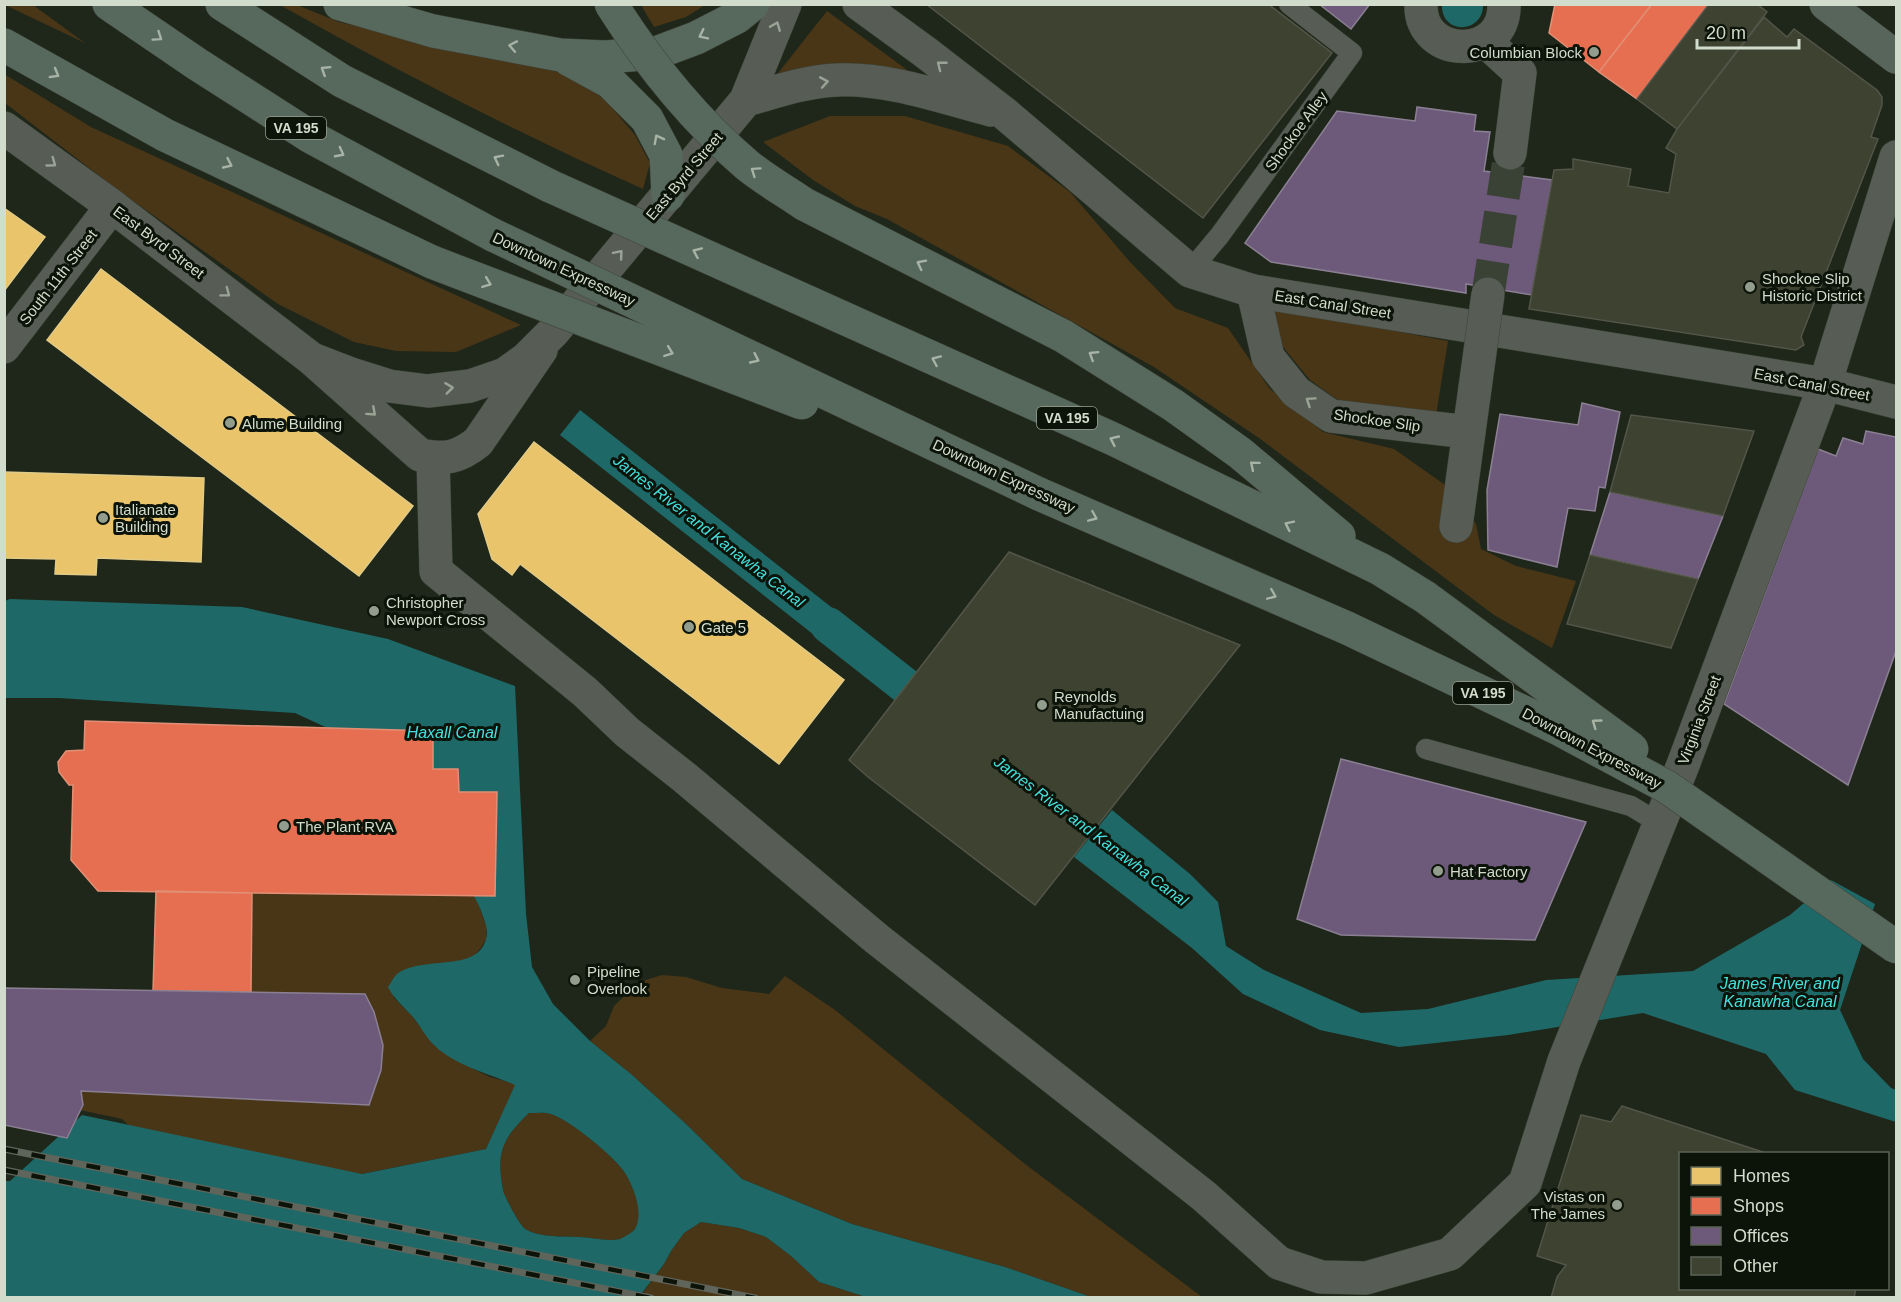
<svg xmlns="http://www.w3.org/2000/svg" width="1901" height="1302" font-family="Helvetica,sans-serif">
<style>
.green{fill:#493617}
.water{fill:#1e6967;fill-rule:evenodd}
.homes{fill:#e9c46a;stroke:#e2cb87;stroke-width:1.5}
.shops{fill:#e76f51;stroke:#e19076;stroke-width:1.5}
.offices{fill:#6d597a;stroke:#8b8093;stroke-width:1.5}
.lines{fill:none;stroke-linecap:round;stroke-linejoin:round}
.canal{stroke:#1e6967;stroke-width:36}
.building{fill:#3e4231;stroke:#525548;stroke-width:1.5}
.street-tunnel{stroke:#3a4235;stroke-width:33;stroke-dasharray:33 16;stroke-linecap:butt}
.lane-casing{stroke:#3d4439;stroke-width:21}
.street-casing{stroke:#3d4439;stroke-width:34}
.secondary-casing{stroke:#3d4439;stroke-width:34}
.primary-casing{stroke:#3d4439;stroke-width:34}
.highway-casing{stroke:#3d4439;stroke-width:34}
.lane{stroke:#575d54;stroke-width:20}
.street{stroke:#575d54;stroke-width:33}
.secondary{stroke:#575d54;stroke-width:33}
.primary{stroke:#58655a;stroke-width:33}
.highway{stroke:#57685c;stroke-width:33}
.rail-casing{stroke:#60655b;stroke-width:7}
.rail{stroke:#0c1308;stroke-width:4.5;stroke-dasharray:14;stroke-linecap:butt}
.street-bridge-casing{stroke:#3d4439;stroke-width:34;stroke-linecap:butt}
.highway-bridge-casing{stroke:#3d4439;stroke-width:34;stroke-linecap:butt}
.street-bridge{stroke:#575d54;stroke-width:33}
.highway-bridge{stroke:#57685c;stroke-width:33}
.oneway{stroke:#9ba396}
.oneway2{stroke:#a7b3a5}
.poi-dot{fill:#939d8e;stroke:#0c1308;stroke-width:2}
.labels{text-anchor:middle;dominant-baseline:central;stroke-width:6;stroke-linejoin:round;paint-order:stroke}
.shield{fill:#0c1308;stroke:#97a091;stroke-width:1.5}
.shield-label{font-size:14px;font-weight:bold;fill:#d2dccc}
.poi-label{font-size:15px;fill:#d2dccc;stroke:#0c1308;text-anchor:start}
.street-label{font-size:15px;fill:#d2dccc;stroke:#0c1308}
.water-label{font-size:16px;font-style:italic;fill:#45e0de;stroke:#0c1308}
</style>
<rect width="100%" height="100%" fill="#1f271a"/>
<path class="green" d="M4,5H33L85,43L5,5Z
M280,5H297L339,22L473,53L531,64L579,79L608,103L635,135L650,163L643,189C519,134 398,71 280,5Z
M641,5H705L686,17L654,27Z
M827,11L918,78L775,77Z
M4,74L91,127L521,325L456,352L396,351L354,342L278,304L115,188L5,103Z
M830,116H905L1008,146L1070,192L1130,262L1175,308L1228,328L1270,389L1323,432L1394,449L1455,492L1476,524L1481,549L1516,566L1576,581L1552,648L1494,615L1259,438L1154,367L887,219L855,206L813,180L763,142Z
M1271,308L1448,341L1436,415L1338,400L1310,380L1283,347Z
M252,893L474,896L480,908L486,926V939L481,948L473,957L459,962L393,997L412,1016L435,1046L459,1062L490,1077L516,1084L486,1149L361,1174L137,1133L122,1119L80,1110L83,1105L81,1091L369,1105C373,1093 379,1081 381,1069C386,1043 377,1017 365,995L251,992Z
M662,975L686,977L722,988L769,994L785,976L835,1010L1025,1164L1202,1297H1091L1005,1267L852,1224L742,1179L685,1123L631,1074L590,1041L606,1026L614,1006L639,982Z
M529,1113C536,1113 545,1112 551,1114C571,1121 614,1156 625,1173C634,1188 645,1213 635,1229C632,1233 624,1238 620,1239C607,1242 591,1237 579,1237C562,1236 541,1238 525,1229C519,1224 505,1198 503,1190C496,1152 502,1139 529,1113Z
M701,1222L739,1228L766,1237L791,1256L819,1282L866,1297L639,1298L664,1264L671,1251L684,1233Z"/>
<path class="water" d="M1442,5H1483C1483,34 1441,35 1442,5Z
M580,410L877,643L856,668L560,435Z
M10,599L242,607L388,639L515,686L526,914L532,967L553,1004L590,1041L631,1074L685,1123L742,1179L852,1224L1005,1267L1091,1297H866L819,1282L791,1256L766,1237L739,1228L701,1222L684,1233L671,1251L664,1264L639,1297H5L4,1181H10L82,1115L362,1174L486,1149L515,1085C490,1074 456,1066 435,1046C426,1038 420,1025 412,1016C403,1006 394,999 388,987C391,983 393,978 396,975C421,954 477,974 486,939C489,929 483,917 480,908L425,800L388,756L295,713L59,698H5V601ZM529,1113C536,1113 545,1112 551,1114C571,1121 614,1156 625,1173C634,1188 644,1213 635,1229C632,1233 624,1237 620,1239C607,1242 591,1237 579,1237C562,1236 541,1238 525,1229C519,1224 505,1198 503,1190C496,1152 502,1139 529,1113Z
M1112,810L1190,874L1218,902L1226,946L1264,970L1361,1013L1428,1009L1546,980L1693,971L1790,915L1831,880L1875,904L1840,1010L1863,1059L1891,1088L1896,1090V1122L1795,1090L1766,1054L1643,1013L1508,1035L1399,1047L1320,1030L1243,994L1192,948L1074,857Z"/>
<path class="homes" d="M4,208L45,237L4,291Z
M101,269L413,506L359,576L47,340Z
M534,442L844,680L779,764L520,564L512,575L492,559L478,514Z
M4,472L204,478L201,562L97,558L96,575L55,574L56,559L4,558Z"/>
<path class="shops" d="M1555,4H1652L1599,72L1549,33Z
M1652,4H1709L1637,99L1599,72Z
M85,721L433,731V769H458L459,792H497L495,896L98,891L71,860L73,785H69L59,772L58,762L66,751L84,750Z
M156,891L252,893L251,992L153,991Z"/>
<path class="offices" d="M1319,4H1370L1351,29Z
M1417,107L1476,115L1474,131L1490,132L1484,171L1552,180L1532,295L1466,284V293L1271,262L1245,243L1337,111L1415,121Z
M1582,403L1620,412L1605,488L1599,487L1595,511L1568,508L1557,567L1488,550L1487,490L1500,414L1578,425Z
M1866,431L1896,437V651L1848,785L1724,704L1818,449L1836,456L1843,438L1863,444Z
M1610,492L1723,516L1698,579L1590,555Z
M1341,759L1586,822L1535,940L1341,935L1297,919Z
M4,988L365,994L374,1012L383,1045L381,1070L369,1105L81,1091L83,1105L67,1138L4,1125Z"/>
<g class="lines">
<path class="canal" d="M828,625L945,717"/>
</g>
<path class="building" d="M926,4H1268L1332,53L1203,218Z
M1709,4H1757L1767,12L1677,129L1637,99Z
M1764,17L1787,37L1794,29L1877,90L1882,97V105L1871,137L1878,139L1801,337L1804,345L1796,350L1529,309L1554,170L1573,169V159L1631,169L1628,186L1669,193L1676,154L1666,148L1677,129Z
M1631,415L1754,431L1723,516L1610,492Z
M1009,552L1240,645L1035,905L868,777L849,760Z
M1590,555L1698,579L1671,648L1567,624Z
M1622,1106L1769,1154H1680V1288H1856L1854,1298H1551L1557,1277L1566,1265L1537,1256L1581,1115L1611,1122Z"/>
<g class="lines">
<path class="street-tunnel" d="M1488,294L1510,153"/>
<defs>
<path id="lane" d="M1190,271L1220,235L1352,53L1289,4
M1426,749L1631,806L1659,823"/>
<path id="street" d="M1421,4C1419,60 1506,61 1504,4
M1485,41L1520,73L1510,153
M1253,291L1268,357L1296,392L1331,416L1468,432
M4,347L112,206
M313,360L420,455C445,460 458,458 478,442L541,350
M433,458L436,571L585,692L627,732L684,777L877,939L1204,1196L1279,1263L1321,1277L1366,1278L1450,1254L1525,1183L1564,1061L1683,765L1825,384L1896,157
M1456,526L1475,388"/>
<path id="secondary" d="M859,4L925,52L1004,113L1190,271L1253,291L1825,384L1896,402
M746,100C775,92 806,81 837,80C889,78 941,97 991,110
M4,128L112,206L312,359L351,374L389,386L428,391L470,386L505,374L526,359L554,331L746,100L785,4"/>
<path id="primary" d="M1826,4L1896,57"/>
<path id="highway" d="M109,4L197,64L311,137L493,235
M222,4L342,81L550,186
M340,4L433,31L560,55L605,57L656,53L696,38L737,17L753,4
M4,45L165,135L432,262
M568,59L610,82L647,119L666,155L668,195
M804,204L1063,336L1173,405L1240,453L1339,536
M750,276L1113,439L1380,569L1425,597"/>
</defs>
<use href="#lane" class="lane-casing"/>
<use href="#street" class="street-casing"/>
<use href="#secondary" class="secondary-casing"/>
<use href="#primary" class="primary-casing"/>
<use href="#highway" class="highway-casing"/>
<use href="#lane" class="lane"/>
<use href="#street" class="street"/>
<use href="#secondary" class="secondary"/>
<use href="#primary" class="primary"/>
<use href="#highway" class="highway"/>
<defs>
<path id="rail" d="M4,1149L755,1298
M4,1170L651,1298"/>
</defs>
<use href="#rail" class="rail-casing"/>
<use href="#rail" class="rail"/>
<defs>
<path id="street-bridge" d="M1475,388L1488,294"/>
<path id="highway-bridge" d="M611,4C649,64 693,119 747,165C764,179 785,191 804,204
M550,186L750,276
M493,235L1039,494L1347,628L1557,728L1667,787L1896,947
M432,262L802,403
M1425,597L1632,749"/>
</defs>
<use href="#street-bridge" class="street-bridge-casing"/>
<use href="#highway-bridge" class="highway-bridge-casing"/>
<use href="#street-bridge" class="street-bridge"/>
<use href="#highway-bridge" class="highway-bridge"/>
</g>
<defs><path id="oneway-chevron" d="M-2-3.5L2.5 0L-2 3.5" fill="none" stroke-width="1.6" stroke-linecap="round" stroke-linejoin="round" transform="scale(1.5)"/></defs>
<g class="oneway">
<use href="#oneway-chevron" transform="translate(776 26) rotate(-68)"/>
<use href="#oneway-chevron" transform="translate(941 65) rotate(-142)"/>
<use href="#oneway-chevron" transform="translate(824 82) rotate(-10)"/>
<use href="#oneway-chevron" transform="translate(52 163) rotate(36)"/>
<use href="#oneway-chevron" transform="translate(619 254) rotate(-50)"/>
<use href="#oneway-chevron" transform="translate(226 293) rotate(37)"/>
<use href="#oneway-chevron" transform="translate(449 388) rotate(-7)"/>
<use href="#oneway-chevron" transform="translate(1310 401) rotate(-146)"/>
<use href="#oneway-chevron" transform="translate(372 412) rotate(42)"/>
</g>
<g class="oneway2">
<use href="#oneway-chevron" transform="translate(703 35) rotate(154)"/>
<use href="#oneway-chevron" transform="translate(158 37) rotate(34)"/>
<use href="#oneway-chevron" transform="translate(513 46) rotate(-169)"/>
<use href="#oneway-chevron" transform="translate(325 70) rotate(-148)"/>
<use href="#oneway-chevron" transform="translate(55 74) rotate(30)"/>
<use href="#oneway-chevron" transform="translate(658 139) rotate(-118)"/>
<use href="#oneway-chevron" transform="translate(340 153) rotate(28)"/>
<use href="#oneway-chevron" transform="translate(498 159) rotate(-153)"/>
<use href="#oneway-chevron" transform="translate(228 164) rotate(25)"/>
<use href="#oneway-chevron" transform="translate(755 171) rotate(-145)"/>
<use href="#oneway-chevron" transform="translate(697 252) rotate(-156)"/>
<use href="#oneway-chevron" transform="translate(921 264) rotate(-153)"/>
<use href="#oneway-chevron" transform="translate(487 283) rotate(21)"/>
<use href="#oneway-chevron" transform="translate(669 352) rotate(21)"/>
<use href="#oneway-chevron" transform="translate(1093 355) rotate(-148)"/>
<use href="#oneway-chevron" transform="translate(755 359) rotate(25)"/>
<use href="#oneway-chevron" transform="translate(936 360) rotate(-156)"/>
<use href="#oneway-chevron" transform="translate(1114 440) rotate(-155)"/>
<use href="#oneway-chevron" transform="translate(1254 465) rotate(-140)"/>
<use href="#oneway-chevron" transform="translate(1093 517) rotate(23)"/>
<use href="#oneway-chevron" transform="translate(1289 525) rotate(-154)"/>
<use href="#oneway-chevron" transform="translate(1272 595) rotate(23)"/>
<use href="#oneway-chevron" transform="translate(1596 723) rotate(-144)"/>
</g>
<g class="poi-dot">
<circle cx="1594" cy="52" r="6"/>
<circle cx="1750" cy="287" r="6"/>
<circle cx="230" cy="423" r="6"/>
<circle cx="103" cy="518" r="6"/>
<circle cx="374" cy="611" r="6"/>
<circle cx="689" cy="627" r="6"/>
<circle cx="1042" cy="705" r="6"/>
<circle cx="284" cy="826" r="6"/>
<circle cx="1438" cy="871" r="6"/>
<circle cx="575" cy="980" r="6"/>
<circle cx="1617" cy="1205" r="6"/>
</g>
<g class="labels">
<g class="shield">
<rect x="266" y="117" width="60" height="22" rx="4.5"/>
<rect x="1037" y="407" width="60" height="22" rx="4.5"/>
<rect x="1453" y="682" width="60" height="22" rx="4.5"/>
</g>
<g class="shield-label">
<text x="296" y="128">VA 195</text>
<text x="1067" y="418">VA 195</text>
<text x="1483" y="693">VA 195</text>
</g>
<g class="poi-label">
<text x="1582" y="52" text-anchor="end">Columbian Block</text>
<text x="1762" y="278">Shockoe Slip<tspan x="1762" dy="17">Historic District</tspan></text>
<text x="242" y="423">Alume Building</text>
<text x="115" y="509">Italianate<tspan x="115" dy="17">Building</tspan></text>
<text x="386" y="602">Christopher<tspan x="386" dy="17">Newport Cross</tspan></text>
<text x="701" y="627">Gate 5</text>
<text x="1054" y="696">Reynolds<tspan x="1054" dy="17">Manufactuing</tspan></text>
<text x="296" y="826">The Plant RVA</text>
<text x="1450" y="871">Hat Factory</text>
<text x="587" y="971">Pipeline<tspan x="587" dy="17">Overlook</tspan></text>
<text x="1605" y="1196" text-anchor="end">Vistas on<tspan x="1605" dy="17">The James</tspan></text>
</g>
<g class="street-label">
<text transform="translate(1296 131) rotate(-54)">Shockoe Alley</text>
<text transform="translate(684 176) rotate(-50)">East Byrd Street</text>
<text transform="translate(159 242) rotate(37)">East Byrd Street</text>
<text transform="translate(564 269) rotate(25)">Downtown Expressway</text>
<text transform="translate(58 277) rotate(-52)">South 11th Street</text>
<text transform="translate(1333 304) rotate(9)">East Canal Street</text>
<text transform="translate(1812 384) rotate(11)">East Canal Street</text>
<text transform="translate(1377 420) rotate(8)">Shockoe Slip</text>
<text transform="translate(1004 476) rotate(25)">Downtown Expressway</text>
<text transform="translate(1699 720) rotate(-69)">Virginia Street</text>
<text transform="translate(1592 748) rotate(28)">Downtown Expressway</text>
</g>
<g class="water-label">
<text transform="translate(709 531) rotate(38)">James River and Kanawha Canal</text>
<text x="452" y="732">Haxall Canal</text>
<text transform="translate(1091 831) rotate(37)">James River and Kanawha Canal</text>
<text x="1780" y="983">James River and<tspan x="1780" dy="18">Kanawha Canal</tspan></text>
</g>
</g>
<rect width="1901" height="1302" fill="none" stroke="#d2dccc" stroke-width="12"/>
<rect x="1679" y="1152" width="210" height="138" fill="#0c1308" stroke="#5b6356" stroke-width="1.5"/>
<rect x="1691" y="1167" width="30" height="18" fill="#e9c46a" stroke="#5b6356" stroke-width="1.5"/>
<text x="1733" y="1182" font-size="18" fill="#d2dccc">Homes</text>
<rect x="1691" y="1197" width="30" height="18" fill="#e76f51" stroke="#5b6356" stroke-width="1.5"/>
<text x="1733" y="1212" font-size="18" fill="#d2dccc">Shops</text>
<rect x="1691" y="1227" width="30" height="18" fill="#6d597a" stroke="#5b6356" stroke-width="1.5"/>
<text x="1733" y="1242" font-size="18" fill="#d2dccc">Offices</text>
<rect x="1691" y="1257" width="30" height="18" fill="#3e4231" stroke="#5b6356" stroke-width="1.5"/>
<text x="1733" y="1272" font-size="18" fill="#d2dccc">Other</text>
<path d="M1697 39v9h102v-9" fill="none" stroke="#d2dccc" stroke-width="3"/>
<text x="1706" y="39" font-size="18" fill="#d2dccc" stroke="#0c1308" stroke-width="4.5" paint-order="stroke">20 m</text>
</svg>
